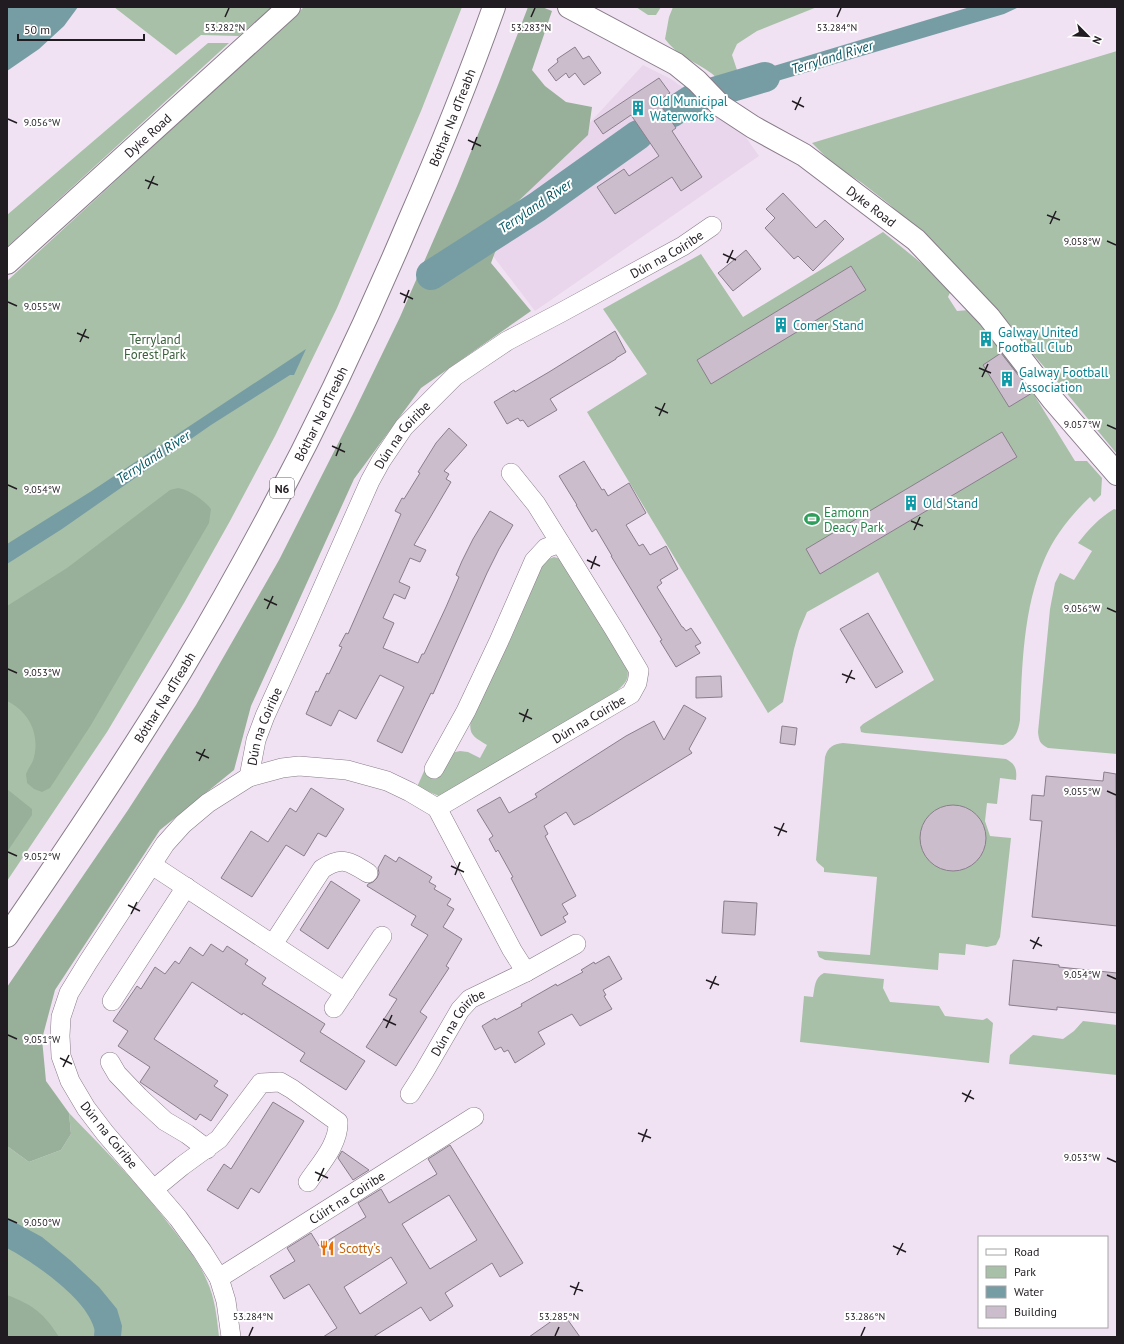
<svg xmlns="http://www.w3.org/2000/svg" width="1124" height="1344" font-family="'PT Sans',sans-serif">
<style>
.built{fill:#e9d6ec}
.green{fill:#a8c0a8}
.forest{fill:#98b099}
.water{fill:#779da4}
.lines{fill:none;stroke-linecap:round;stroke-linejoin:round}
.river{stroke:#779da4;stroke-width:30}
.building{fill:#cbbdcc;stroke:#8a7e8c;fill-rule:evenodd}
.street-casing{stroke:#887b89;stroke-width:20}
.secondary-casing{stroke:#887b89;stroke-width:24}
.highway-casing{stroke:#887b89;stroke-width:24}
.street{stroke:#fff;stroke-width:19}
.secondary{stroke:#fff;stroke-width:22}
.highway{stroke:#fff;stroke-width:22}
.ticks{fill:none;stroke:#211c21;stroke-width:1.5}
.labels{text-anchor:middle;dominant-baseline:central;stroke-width:4;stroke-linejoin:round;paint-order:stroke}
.shield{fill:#fff;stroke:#646064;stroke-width:1}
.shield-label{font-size:12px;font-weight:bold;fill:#211c21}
.culture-label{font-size:13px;fill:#0d838f;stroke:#fff;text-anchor:start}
.street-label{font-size:13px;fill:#211c21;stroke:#fff}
.park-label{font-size:13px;fill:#3a603c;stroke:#fff}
.leisure-label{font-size:13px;fill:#27864d;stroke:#fff;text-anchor:start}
.food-label{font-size:13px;fill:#c56008;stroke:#fff;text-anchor:start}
.water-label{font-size:14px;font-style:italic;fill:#015763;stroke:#fff}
.ticks-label{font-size:10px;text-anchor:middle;fill:#211c21;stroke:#fff;stroke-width:4;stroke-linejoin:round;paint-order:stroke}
</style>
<rect width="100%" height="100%" fill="#f0e2f2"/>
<path class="built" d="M643,65L671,79L701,101L724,120L745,136L759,156L535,311L490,252L502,213L573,141Z"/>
<path class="green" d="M114,7H272L239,36L201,35L176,55Z
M304,7H462L421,111L337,308L275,436L230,521L184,603L107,732L7,881V281Z
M636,7H661L656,15H648Z
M673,7H817L757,31L737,44L732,55L737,70L731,78L720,82C717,79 714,75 711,73C696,62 676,55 665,39L669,17Z
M208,43H229L7,247V215Z
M1117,51V454L1055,379L961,273L918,231L889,204L862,183L833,164L812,143Z
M883,232L952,288L948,297L957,311L969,310L1007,351L1075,461H1087L1102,478L1101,495L1094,502L1090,497C1072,514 1055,535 1045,558C1023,608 1022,666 1020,720C1018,732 1015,740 1003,745L865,733L861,732L860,727L863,724L934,680L878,572L807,612L799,631L794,649L783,702L768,713L587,412L647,374L603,309L701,254L743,317Z
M1114,509L1117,510V754L1048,748C1040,744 1039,741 1038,732L1050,609L1055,583L1060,573L1074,580L1092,551L1078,543C1089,529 1099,518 1114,509Z
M554,557L564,560L627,667C630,680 625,683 617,691L452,791L439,796L417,787L425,769L451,753L460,751L468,752L480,758L487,745C474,737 468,735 471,719L537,568L546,560Z
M843,743L1006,759C1016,764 1017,770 1016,780L1000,778L997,804L987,803L985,821L990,836L1011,838L1000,937L996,945L987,947L966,944L965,955L939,953L938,970L825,960L819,957L817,951L870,955L877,877L824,872V868L818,863L816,860L825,757C828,747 833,744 843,743Z
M824,973L884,979L883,988L890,1002L939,1006L945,1016L983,1020L987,1018L993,1023L989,1063L800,1042L804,996L813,997C815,987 814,978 824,973Z
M1083,1021L1117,1025V1075L1009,1064L1010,1055L1033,1035L1063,1039L1074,1031Z
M69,1113C105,1150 141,1187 172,1228C185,1245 199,1261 207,1281C215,1298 217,1318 219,1337H7V1146L29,1162L61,1150L71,1134Z"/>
<path class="forest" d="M528,7H542L552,11L532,70L545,86L566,102L592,107L588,135L512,207L491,263L531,311L421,388L354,479L251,706L234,770L160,830L55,990L42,1039L46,1081L69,1113L71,1134L61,1150L29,1162L7,1146V987L128,810L196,705L279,560L354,412L400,317L457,186L498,85Z
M178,488C190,490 204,500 211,509L209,523L91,725L50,788L42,792L34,789L27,783C27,780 26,776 26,774C28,768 33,763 34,757C40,733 28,711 7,701V606L67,568L170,490Z
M7,789L32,809V815L7,852Z
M7,1295C33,1305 44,1313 59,1337H7Z"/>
<path class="water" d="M7,7H78L64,26L39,49L7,71Z
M970,7H1019L1004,14L730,95L720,82Z
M306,349L294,375H290L211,425L62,529L7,564V544L90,492Z
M7,1218L42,1237L70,1260L99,1287L117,1309L122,1326L121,1337H94C94,1334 95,1330 94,1328C86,1298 33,1262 7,1248Z"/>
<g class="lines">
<path class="river" d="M671,113L694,98L765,77
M431,275L537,207L638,135"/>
</g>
<path class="building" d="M575,47L583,59L589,56L601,73L584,85L575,73L569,78L566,73L556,81L548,70L558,62L557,59Z
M659,78L670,93L658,101L676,128L672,131L702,177L681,191L672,177L615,214L597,187L624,169L629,176L659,156L631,115L603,134L594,121Z
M783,193L816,228L825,220L844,239L813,271L798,256L794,259L765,228L775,218L766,209Z
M746,250L761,269L733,291L718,273Z
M851,266L866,290L711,384L697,360Z
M615,331L626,352L616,358V359L550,399L557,410L528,427L523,420L520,421L518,418L507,424L494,402L514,390L515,392L549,372Z
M1001,353L1032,393L1009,407L983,365Z
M449,428L467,445L444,471L449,474L446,479L451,482L414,545L426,550L420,562L410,558L399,582L410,587L405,599L394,594L383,618L394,623L383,648L418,663L422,654H424L446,607L459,577L456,575L462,561L473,539L490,511L513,525L499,549L487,573L446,665L433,694L431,693L402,753L377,741L404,687L380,675L356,719L339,710L331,726L306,714L316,691L318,692L327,673L329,674L342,647L339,646L346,633L348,634L366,593L401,514L395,511L402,498L404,499L420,473L418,472L436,443Z
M1002,432L1017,457L820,574L806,549Z
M584,461L602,490L604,489L608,496L629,483L646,513L626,525L639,546L643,544L650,555L666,546L678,569L660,580L662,583L657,587L682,627H683L686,631L691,628L701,643L695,646L700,653L676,667L660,641L662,640L611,556H612L596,529L592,532L576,505H577L559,476Z
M868,613L903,672L876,688L840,629Z
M721,676L722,697L696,698V677Z
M684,705L706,718L689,749L692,753L590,816L574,825L566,812L544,826L548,834L545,836L576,896L562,904L568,914L563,917L566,922L541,936L511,878L513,877L498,850L496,852L489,839L493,836L477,810L500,797L509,813L537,797L535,794L626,736L654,721L664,740Z
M782,726L797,728L795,745L780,743Z
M1104,772L1116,774L1117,926L1032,917L1042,821L1030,820L1032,795L1044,796L1046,776L1103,781Z
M311,788L344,809L326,837L318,833L304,856L286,845L252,897L221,878L251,831L268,842L290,808L296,812Z
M920 838a33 33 0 1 1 66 0a33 33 0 1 1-66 0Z
M385,855L396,862L399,857L432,877L429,882L436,886L434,889L451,899L447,905L454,909L443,927L462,939L446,966L449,968L420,1012L427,1017L396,1066L366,1047L397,999L389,995L428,935L411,925L416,916L367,886L368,884L373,882L377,878L379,873L378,868Z
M331,881L360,900L328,949L300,930Z
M724,901L757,903L755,935L722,933Z
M211,944L223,952L227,946L248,960L245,964L266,978L262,984L325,1024L320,1032L365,1061L346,1090L300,1061L305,1053L243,1013L242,1015L192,982L154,1039L218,1081L214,1086L228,1095L211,1121L200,1114L196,1120L140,1082L150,1067L118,1046L128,1031L113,1021L137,986L141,989L155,967L165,974L175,961L179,964L190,947L203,956Z
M609,956L622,979L603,990L606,995L604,996L612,1009L580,1026L572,1014L538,1032L545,1044L515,1063L508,1050L504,1052L501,1047L495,1050L482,1026L495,1018L496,1020L522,1006L521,1004L556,984L557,986L583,972L581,970L594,962L595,964Z
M1013,960L1059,965V967L1117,973V1013L1057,1007V1010L1009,1005Z
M273,1102L304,1121L259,1193L251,1188L238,1209L207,1190L224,1164L231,1169Z
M450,1145L523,1263L500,1277L492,1263L445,1293L453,1306L430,1321L421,1307L373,1337H323L337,1328L309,1284L284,1299L270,1276L295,1261L287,1248L311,1233L319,1246L366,1217L358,1203L381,1189L389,1203L437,1174L428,1159ZM449,1195L477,1240L430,1269L402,1224ZM391,1257L407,1283L360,1314L344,1287Z
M342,1151L369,1170L353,1180L338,1158Z
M563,1313L580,1337H529Z"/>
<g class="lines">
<defs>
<g id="street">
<path d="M434,769L466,711L499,641L534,561L546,548L560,543"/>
<path id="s1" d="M249,777L256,740L265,716L305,628L370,481L381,461L404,427L455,376L507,341L562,312L683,246L712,226"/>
<path id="s2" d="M437,808L631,694L637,683L639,671L614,629L536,504L511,473"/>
<path d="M152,865L345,992"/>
<path d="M273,944L322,869C342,856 349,861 368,873"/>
<path d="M112,1001L186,887"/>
<path d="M334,1008L382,936"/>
<path d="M110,1062L117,1074L139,1097L165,1121L187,1134L207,1149"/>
<path id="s3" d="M410,1094L424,1072L460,1010L470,999L526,972L576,944"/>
<path d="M154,1189L182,1166L219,1139L261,1083L280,1082L292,1089L338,1122C339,1144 320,1164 308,1182"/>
<path id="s4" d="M219,1278L474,1117"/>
<path d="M231,1337L226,1301L219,1278L202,1251L178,1218L105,1133L86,1108L70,1081L61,1056L60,1036L61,1017L69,993L88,962L165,844L183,824L208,803L249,777L282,768L299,766L347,770L387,781L410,792L437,808L512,950L526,972"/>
</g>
<g id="secondary">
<path id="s5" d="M569,7L676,64L697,81L721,106L753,127L804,155L916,240L989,317L1053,400L1117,474"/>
<path id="s6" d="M7,263L289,7"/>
</g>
<g id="highway">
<path id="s7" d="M7,936C67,849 126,761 181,671C267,527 343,377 408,223C439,152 468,80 494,7"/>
</g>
</defs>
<use href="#street" class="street-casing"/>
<use href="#secondary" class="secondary-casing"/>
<use href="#highway" class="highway-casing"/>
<use href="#street" class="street"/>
<use href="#secondary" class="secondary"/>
<use href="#highway" class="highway"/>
</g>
<path class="ticks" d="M225,17L229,8M531,17L535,8M837,17L841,8M792,101L804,107M795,110L801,97M8,119L17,123M468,140L481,146M472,150L477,137M145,180L158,185M148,189L154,176M1047,215L1060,220M1050,224L1056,211M1107,241L1116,245M723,254L736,260M727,263L733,250M400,293L413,299M8,302L17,306M404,303L409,290M77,333L89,338M80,342L86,329M979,368L991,373M982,377L988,364M655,407L668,413M659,416L665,403M1107,425L1116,429M332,446L345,452M336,456L341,443M8,485L17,489M911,521L923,526M914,530L920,517M587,560L600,566M591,569L596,556M264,599L277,605M1107,608L1116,612M267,609L273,596M8,669L17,673M842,674L855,679M846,683L852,670M519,713L532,719M523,722L528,709M196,752L209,758M199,761L205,749M1107,791L1116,795M774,827L787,832M778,836L784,823M8,852L17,856M451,866L464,872M455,875L460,862M128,905L140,911M131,914L137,902M1030,940L1042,946M1033,949L1039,937M1107,975L1116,979M706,980L719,985M710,989L716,976M383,1019L396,1025M386,1028L392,1015M8,1035L17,1039M60,1058L72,1064M63,1067L69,1055M962,1093L974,1099M965,1102L971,1090M638,1133L651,1138M642,1142L647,1129M1107,1158L1116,1162M315,1172L328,1178M318,1181L324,1168M8,1219L17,1223M893,1246L906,1252M897,1255L903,1243M570,1286L583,1291M574,1295L579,1282M249,1336L253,1327M555,1336L559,1327M861,1336L865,1327"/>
<defs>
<symbol id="building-bare" viewBox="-9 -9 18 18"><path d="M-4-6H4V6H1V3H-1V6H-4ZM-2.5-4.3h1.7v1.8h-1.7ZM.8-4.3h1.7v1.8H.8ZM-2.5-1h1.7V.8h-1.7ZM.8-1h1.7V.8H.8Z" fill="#0f9aa8" stroke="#fff" stroke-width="2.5" paint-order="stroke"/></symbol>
<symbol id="stadium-bare" viewBox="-9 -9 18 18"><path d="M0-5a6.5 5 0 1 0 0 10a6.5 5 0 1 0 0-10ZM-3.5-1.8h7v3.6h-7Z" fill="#2e9e5b" stroke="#fff" stroke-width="2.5" paint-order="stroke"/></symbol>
<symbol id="restaurant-bare" viewBox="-9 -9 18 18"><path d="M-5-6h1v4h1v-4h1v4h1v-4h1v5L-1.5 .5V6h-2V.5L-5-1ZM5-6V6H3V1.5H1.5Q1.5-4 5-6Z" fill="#e8710a" stroke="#fff" stroke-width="2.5" paint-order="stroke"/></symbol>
</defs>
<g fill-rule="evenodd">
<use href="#building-bare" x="627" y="97" width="22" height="22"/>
<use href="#building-bare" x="770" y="314" width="22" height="22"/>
<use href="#building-bare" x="975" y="328" width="22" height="22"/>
<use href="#building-bare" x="996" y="368" width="22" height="22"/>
<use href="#building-bare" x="900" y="492" width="22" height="22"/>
<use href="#stadium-bare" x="801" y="508" width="22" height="22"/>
<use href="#restaurant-bare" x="316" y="1237" width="22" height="22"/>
</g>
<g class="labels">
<rect class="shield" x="270" y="478" width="24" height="20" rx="3"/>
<g class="shield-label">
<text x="282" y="488">N6</text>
</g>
<g class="culture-label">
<text x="650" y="101">Old Municipal<tspan x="650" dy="15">Waterworks</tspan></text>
<text x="793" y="325">Comer Stand</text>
<text x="998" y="332">Galway United<tspan x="998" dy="15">Football Club</tspan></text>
<text x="1019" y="372">Galway Football<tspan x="1019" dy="15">Association</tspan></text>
<text x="923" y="503">Old Stand</text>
</g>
<g class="street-label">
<text stroke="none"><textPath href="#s7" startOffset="934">Bóthar Na dTreabh</textPath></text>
<text stroke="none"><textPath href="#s6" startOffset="190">Dyke Road</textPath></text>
<text stroke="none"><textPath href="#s5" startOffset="364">Dyke Road</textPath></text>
<text stroke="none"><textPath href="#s1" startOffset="701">Dún na Coiribe</textPath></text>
<text stroke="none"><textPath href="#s7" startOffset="610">Bóthar Na dTreabh</textPath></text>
<text stroke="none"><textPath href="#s1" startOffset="377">Dún na Coiribe</textPath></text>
<text stroke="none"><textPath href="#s7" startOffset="286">Bóthar Na dTreabh</textPath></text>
<text stroke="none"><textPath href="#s2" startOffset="176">Dún na Coiribe</textPath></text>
<text stroke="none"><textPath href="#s1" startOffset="53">Dún na Coiribe</textPath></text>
<text stroke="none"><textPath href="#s3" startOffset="87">Dún na Coiribe</textPath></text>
<text transform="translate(109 1135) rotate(51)">Dún na Coiribe</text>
<text stroke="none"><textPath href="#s4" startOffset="151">Cúirt na Coiribe</textPath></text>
</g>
<g class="park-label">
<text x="155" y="339">Terryland<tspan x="155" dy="15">Forest Park</tspan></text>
</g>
<g class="leisure-label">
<text x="824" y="512">Eamonn<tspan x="824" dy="15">Deacy Park</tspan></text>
</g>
<g class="food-label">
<text x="339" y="1248">Scotty’s</text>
</g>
<g class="water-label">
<text transform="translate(832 57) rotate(-17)">Terryland River</text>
<text transform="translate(535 206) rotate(-34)">Terryland River</text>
<text transform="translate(153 457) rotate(-33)">Terryland River</text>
</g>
</g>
<g class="ticks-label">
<text x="531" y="31">53.283°N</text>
<text x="837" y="31">53.284°N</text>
<text x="225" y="31">53.282°N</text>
<text x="42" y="126">9.056°W</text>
<text x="1082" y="245">9.058°W</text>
<text x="42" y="310">9.055°W</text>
<text x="1082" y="428">9.057°W</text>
<text x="42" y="493">9.054°W</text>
<text x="1082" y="612">9.056°W</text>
<text x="42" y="676">9.053°W</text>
<text x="1082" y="795">9.055°W</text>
<text x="42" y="860">9.052°W</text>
<text x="1082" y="978">9.054°W</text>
<text x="42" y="1043">9.051°W</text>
<text x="1082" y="1161">9.053°W</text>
<text x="42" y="1226">9.050°W</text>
<text x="253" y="1320">53.284°N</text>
<text x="559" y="1320">53.285°N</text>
<text x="865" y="1320">53.286°N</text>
</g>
<rect width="1124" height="1344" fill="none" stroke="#211c21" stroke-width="16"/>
<rect x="978" y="1236" width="130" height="92" fill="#ffffff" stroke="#a6a4a6"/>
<rect x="986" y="1249" width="20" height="6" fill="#ffffff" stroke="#a6a4a6"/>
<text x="1014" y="1256" font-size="12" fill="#211c21">Road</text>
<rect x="986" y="1266" width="20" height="12" fill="#a8c0a8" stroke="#a6a4a6"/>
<text x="1014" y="1276" font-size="12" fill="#211c21">Park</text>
<rect x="986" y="1286" width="20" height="12" fill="#779da4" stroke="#a6a4a6"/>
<text x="1014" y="1296" font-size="12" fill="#211c21">Water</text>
<rect x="986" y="1306" width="20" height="12" fill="#cbbdcc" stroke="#a6a4a6"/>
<text x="1014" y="1316" font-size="12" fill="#211c21">Building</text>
<g transform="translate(1088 36) rotate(114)" stroke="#ffffff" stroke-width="3" paint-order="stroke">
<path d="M0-3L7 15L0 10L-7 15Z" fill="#211c21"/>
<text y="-6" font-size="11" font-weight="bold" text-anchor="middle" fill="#211c21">N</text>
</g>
<path d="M18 34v6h126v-6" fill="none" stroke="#211c21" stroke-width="2"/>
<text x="24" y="34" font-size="12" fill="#211c21" stroke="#ffffff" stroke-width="3" paint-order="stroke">50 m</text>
</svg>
